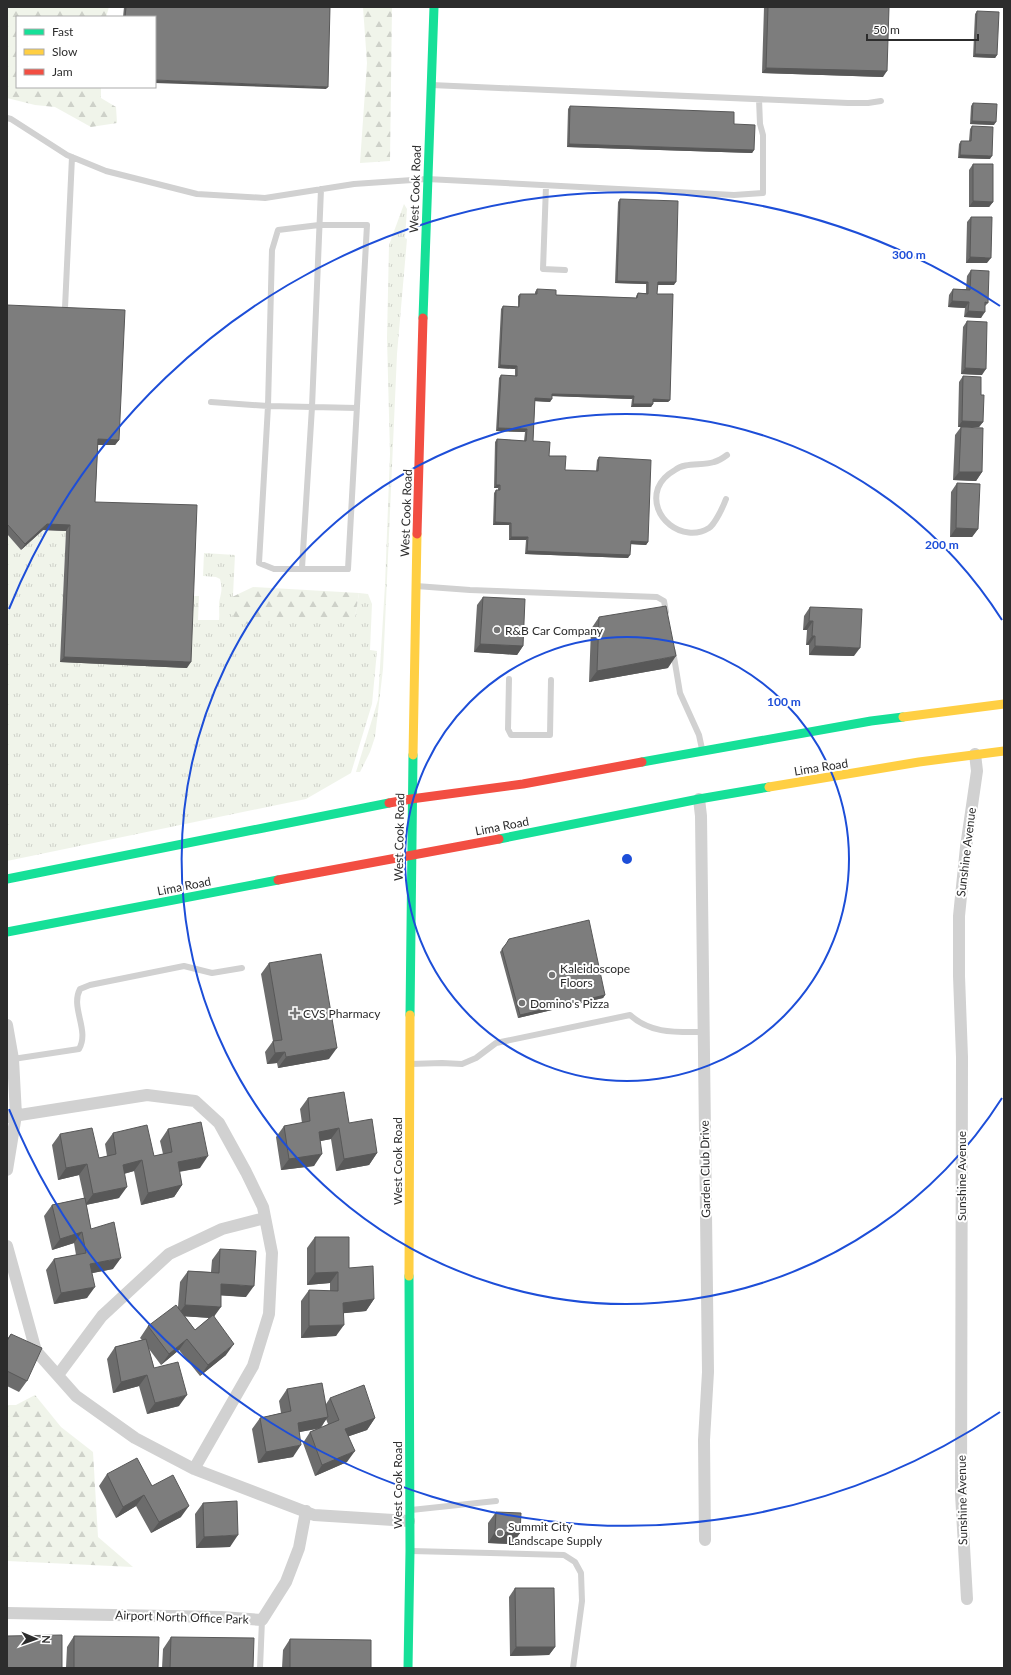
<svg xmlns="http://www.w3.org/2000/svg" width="1011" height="1675" font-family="Lato,sans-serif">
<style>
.grass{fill:url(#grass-tufts)}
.forest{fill:url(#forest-firs)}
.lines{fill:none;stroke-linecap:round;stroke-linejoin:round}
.lane{stroke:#d1d1d1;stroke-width:6}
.street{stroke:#d1d1d1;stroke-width:12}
.fast{stroke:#16e098;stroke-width:9}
.slow{stroke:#ffcf43;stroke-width:9}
.jam{stroke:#f24e42;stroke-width:9}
.wall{fill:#6c6c6c;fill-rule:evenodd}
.shaded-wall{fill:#585858}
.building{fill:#7d7d7d;stroke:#585858}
.ring{fill:none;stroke:#1d4ed8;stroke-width:2}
.poi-dot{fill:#767676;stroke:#fff;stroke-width:1.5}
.labels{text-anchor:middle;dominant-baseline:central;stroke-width:4;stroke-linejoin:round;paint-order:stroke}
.street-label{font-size:12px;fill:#2c2c2c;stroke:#fff}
.poi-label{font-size:12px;fill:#2c2c2c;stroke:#fff;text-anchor:start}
.centre{fill:#1d4ed8;stroke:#fff;stroke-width:2}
.ring-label{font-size:12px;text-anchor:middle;font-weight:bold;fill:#1d4ed8;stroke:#fff;stroke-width:4;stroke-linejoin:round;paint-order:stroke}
</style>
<defs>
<pattern id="grass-tufts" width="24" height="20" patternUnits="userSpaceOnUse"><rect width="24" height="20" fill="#f0f4ea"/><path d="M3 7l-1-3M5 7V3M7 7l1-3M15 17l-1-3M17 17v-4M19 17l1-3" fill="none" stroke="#ced1c9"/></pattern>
<pattern id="forest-firs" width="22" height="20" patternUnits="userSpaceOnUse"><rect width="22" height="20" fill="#f0f4ea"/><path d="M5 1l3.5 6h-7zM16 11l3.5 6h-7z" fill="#ced1c9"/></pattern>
</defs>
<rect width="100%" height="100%" fill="#fff"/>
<path class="grass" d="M404,204L407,209L405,238L407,239L397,354L383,669L375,737L370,752L360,772H356L378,700L385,585L390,454L387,338L389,245Z
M43,530L66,531L60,662L189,596H199L198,620H219C220,613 218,605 220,598C222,589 222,588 220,579L216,577L203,576L204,553L235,555L232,615L355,617L359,593L368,594L372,604L370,650L377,651L372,704L351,773L306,799L7,861V534L21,550Z"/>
<path class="forest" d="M7,7H109L106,17H17V87H101V98L116,107L117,123L91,127L55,107L35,105L7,98Z
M363,7H392L390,161L360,163L367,63Z
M253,587L359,593L355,617L243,624L232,615V597Z
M35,1395L61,1427L93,1452L98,1537L133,1567L7,1561V1405H16Z"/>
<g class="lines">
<path class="lane" d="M431,85L848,103H868L881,101
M7,118L11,119L67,155L106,171L197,194L265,198L354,184L427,179L734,195L763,193V135L760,124L759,99
M546,186L543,269L565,270
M65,308L72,157
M211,402L268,406L259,563L274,569H348L367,225H319L278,230L272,250L268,406L357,408
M726,499C723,507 715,524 709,528C683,544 648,517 658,488C661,480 668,474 675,470C685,462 702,466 714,462C718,461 723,458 727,455
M302,568L312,407L321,189
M416,586L470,590L657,597L664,601L666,612
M673,651L680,693L699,735L702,749
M509,679L508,729L511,735H550L551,680
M13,1059L79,1049C90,1030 70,1008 80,989L90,985L184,966L212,973L242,968
M410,1064L442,1063L462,1064L476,1058L496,1043L630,1015C651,1034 676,1032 703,1032
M411,1510L496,1501
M411,1551L564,1555L575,1562L581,1573L582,1601L573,1668
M260,1668L262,1620"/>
<path class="street" d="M699,799L701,816L708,1372L704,1440L705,1540
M7,1025L13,1059L16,1115L7,1170
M7,1117L147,1095L195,1101L219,1123L246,1172L263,1207L272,1253L269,1314L253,1366L194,1469
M7,1246L36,1351L76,1396L135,1438L194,1469L314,1515L409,1521
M58,1375L102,1316L169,1254L222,1229L265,1218
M967,1599L961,1494L962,1057L959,976V916L966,847L977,771L975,754
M7,1613L221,1617L262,1620L286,1582L299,1548L306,1511"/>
<path class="fast" d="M423,318L434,7
M642,762L871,721L903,717
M499,839L699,799L769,787
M7,879L389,803
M7,932L278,880
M410,1015L413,755
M408,1668L410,1551L409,1276"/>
<path class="slow" d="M903,717L1004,704
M413,755L417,534
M769,787L919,762L1004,751
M409,1276L410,1015"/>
<path class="jam" d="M417,534L423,318
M389,803L411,799L523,784L642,762
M278,880L499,839"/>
</g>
<path class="wall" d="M124,7H330L326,89L155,17H123Z
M764,7H889L883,77L762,73Z
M977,11L997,55L995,58L973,57L975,14Z
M973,103L994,125L970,124L971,106Z
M570,106L754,150L752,153L567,147L568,109Z
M972,126L990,159L958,158L959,144L961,141H969L970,129Z
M973,164L993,202L989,207H969V170Z
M620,199L674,285H657V294L670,400L668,402H653V404L651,407H631L632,399L552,396L550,402L535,401L533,441L565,470L596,471L597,460L599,457L648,542L646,545L631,544L628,558L525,554L526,540H509V525H493L494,493L496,490H498V488H494L495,442L497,439L524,441L525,432L496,431L499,378L501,375L515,376V369L498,368L501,309L503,306L518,307V296L520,294H535V292L537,289L556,295L636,298V296L638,293H646V284L615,283L618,202Z
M971,217L987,263H966L967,222Z
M971,270L988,303L985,306L981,318L964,317L965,308L948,307L949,295L953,289H966L967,276Z
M7,305L119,440L115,445H98L95,502L187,668L60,662L66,531L43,530L21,550L7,534Z
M967,321L982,375L961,374L963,327Z
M963,376L983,422L979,427H958L959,382Z
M961,427L982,472L976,481L953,480L955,435Z
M957,483L978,529L972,537H950L951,492Z
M483,597L523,646L517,655L474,652L477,605Z
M810,607L854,656L809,655V645H806L807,630H803L804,616Z
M599,617L668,668L589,682L591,629Z
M506,944L605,995L603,998L518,1018L500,952Z
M269,963L329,1059L278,1068L277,1063L267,1064L265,1052L273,1041L261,974Z
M308,1098L349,1123L377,1153L369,1165L336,1171L331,1139L320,1141L314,1166L281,1170L276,1137L284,1126L302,1123L300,1109Z
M168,1129L200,1168L179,1172L182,1185L174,1197L141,1205L134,1171L124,1174L119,1198L86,1205L91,1229L113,1269L92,1273L87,1298L54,1304L46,1270L54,1259L76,1255L74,1243L52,1250L44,1216L52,1205L84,1198L79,1175L58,1180L52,1145L60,1134L99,1158L107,1156L105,1144L113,1133L154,1156L163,1154L160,1141Z
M315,1237L349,1268L374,1299L366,1311L344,1313L336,1336L301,1338V1301L309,1290L330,1291V1283L307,1285V1248Z
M220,1249L246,1297L221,1295L214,1317L226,1355L200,1376L179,1350L161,1365L149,1349L154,1368L179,1406L147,1414L139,1386L113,1393L107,1359L115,1347L142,1340L140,1338L148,1326L178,1307L180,1282L188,1271L211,1272L212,1260ZM185,1316L209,1318L195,1330Z
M11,1334L27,1381L19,1392L7,1386V1339Z
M287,1389L326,1404L330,1398L375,1418L367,1430L349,1436L347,1462L315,1476L303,1443L310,1432L317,1429L299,1432L293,1457L258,1463L252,1429L260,1418L281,1413L279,1401ZM326,1419L328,1424L321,1428Z
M107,1474L152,1486L181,1517L151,1533L136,1506L116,1518L99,1486Z
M203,1503L230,1547L196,1548L195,1514Z
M496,1512L520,1533L512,1544L488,1543V1523Z
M515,1588L555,1647L549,1655L510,1656L509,1597Z
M74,1636L158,1668H66L67,1647Z
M171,1637L253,1668H162L163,1649Z
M290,1639L371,1668H282L283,1650Z"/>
<path class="shaded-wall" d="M975,54L997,55L995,58L973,57Z
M766,68L887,71L883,77L762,73Z
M155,80L328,87L326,89L155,83Z
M972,121L996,122L994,125L970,124Z
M569,144L754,150L752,153L567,147Z
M960,155L992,156L990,159L958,158Z
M973,201L993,202L989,207H969Z
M970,257L991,258L987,263H966Z
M617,281L648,282L646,284L615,283Z
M658,282H676L674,285H656Z
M952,301L969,302L965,308L948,307Z
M968,311L985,312L981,318L964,317Z
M500,365L517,366L515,369L498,368Z
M965,368L986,369L982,375L961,374Z
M552,394L634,396L632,399L550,396Z
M535,398L552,399L550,402L533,401Z
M653,399L670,400L668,402H651Z
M633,404H653L651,407H631Z
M962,421L983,422L979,427H958Z
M498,428L527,429L525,432L496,431Z
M98,439L119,440L115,445H94Z
M959,472H982L976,481L953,480Z
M496,485H500L498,488H494Z
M495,522L511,523L509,525H493Z
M47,524L70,525L66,531L43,530L21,550L25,544Z
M956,528L978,529L972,537H950Z
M511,537H528L526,540H509Z
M631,541L648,542L646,545L629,544Z
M527,551L630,555L628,558L525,554Z
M809,621H813L807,630H803Z
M812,636H815L809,645H806Z
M480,644L523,646L517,655L474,652Z
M815,646L860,648L854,656L809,655Z
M676,656L668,668L589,682L597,671Z
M64,657L191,662L187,668L60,662Z
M605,995L603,998L518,1018L520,1015Z
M337,1048L329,1059L278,1068L286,1057Z
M285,1052L277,1063L267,1064L275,1053Z
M339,1128L331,1139L311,1143L319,1132Z
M377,1153L369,1165L336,1171L344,1159Z
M322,1154L314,1166L281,1170L289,1159Z
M208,1156L200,1168L170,1173L178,1162Z
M142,1160L134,1171L115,1176L123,1165Z
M87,1164L79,1175L58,1180L66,1168Z
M182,1185L174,1197L141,1205L148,1193Z
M127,1187L119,1198L85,1205L93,1194Z
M82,1232L74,1243L52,1250L60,1239Z
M121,1258L113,1269L83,1275L90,1264Z
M338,1272L330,1283L307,1285L315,1273Z
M221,1284L254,1286L246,1297L213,1295Z
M95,1287L87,1298L54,1304L61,1293Z
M374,1299L366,1311L336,1314L343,1303Z
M185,1305L221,1307L213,1318L177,1316Z
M344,1325L336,1336L301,1338L309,1326Z
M187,1339L179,1350L161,1365L169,1354Z
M234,1344L226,1355L200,1376L208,1365Z
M147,1375L139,1386L113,1393L121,1382Z
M187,1395L179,1406L147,1414L155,1403Z
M328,1417L320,1428L290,1434L298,1423Z
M375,1418L367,1430L338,1440L345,1429Z
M301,1445L293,1457L258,1463L266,1452Z
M355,1451L347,1462L315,1476L322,1465Z
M144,1495L136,1506L116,1518L123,1507Z
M189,1506L181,1517L151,1533L159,1522Z
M495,1532L520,1533L512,1544L488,1543Z
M238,1535L230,1547L196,1548L204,1537Z
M516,1647H555L549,1655L510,1656Z"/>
<path class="building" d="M126,7H330L328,87L155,80V17H125Z
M768,7H889L887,71L766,68Z
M977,11L999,12L997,55L975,54Z
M973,103L997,104L996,122L972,121Z
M570,106L734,112V124L755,125L754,150L569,144Z
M972,126L993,127L992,156L960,155L961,141H971Z
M973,164H993V202L973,201Z
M620,199L678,201L676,282H658L657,294H673L670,400L653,399V404H633L634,396L552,394V399L535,398L533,441L550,442L549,456H566L565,470L598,471L599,457L651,460L648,542L631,541L630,555L527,551L528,537H511V523L495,522L496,490H500V485H496L497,439L526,441L527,429L498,428L501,375L517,376V366L500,365L503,306L519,307L520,294H537V289L556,290V295L637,298L638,293L648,294V282L617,281Z
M971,217H992L991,258L970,257Z
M971,270L989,271L988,303L985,302V312L968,311L969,302L952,301L953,289L970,290Z
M7,305L125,310L119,440L98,439L95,502L197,505L191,662L64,657L70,525L47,524L25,544L7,524Z
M967,321L987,322L986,369L965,368Z
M963,376L981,377V395H984L983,422L962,421Z
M961,427L983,428L982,472H959Z
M957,483L980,484L978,529L956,528Z
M483,597L525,599L523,646L480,644Z
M666,606L676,656L597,671L599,617Z
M810,607L862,609L860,648L815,646V636H812L813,621H809Z
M589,920L605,995L520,1015L502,949L506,944L509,939Z
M321,954L337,1048L286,1057L285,1052L275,1053L273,1041L282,1040L269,963Z
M344,1092L349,1123L372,1119L377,1153L344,1159L339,1128L319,1132L322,1154L289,1159L284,1126L310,1121L308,1098Z
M201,1122L208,1156L178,1162L182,1185L148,1193L142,1160L123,1165L127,1187L93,1194L87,1164L66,1168L60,1134L92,1128L99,1158L116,1154L113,1133L147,1125L154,1156L172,1152L168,1129Z
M85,1198L91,1229L114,1222L121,1258L90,1264L95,1287L61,1293L54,1259L86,1253L82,1232L60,1239L52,1205Z
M315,1237H349V1268L373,1266L374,1299L343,1303L344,1325L309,1326V1290L338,1291V1272L315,1273Z
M220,1249L256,1251L254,1286L221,1284V1307L185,1305L188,1271L219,1273Z
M176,1305L195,1330L213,1315L234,1344L208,1365L187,1339L169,1354L148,1326Z
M11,1334L42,1348L27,1381L7,1371V1341Z
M146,1339L154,1368L178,1362L187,1395L155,1403L147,1375L121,1382L115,1347Z
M322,1383L328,1417L298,1423L301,1445L266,1452L260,1418L291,1411L287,1389Z
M364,1385L375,1418L345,1429L355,1451L322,1465L310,1432L339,1420L330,1398Z
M137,1458L152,1486L173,1475L189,1506L159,1522L144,1495L123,1507L107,1474Z
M237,1501L238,1535L204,1537L203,1503Z
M496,1512L521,1513L520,1533L495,1532Z
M515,1588H554L555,1647H516Z
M62,1635V1668H7V1636Z
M74,1636L159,1637L158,1668H74Z
M171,1637L254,1638L253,1668H170Z
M290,1639L371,1640V1668H290Z"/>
<g class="ring">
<circle cx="627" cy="859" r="222"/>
<path d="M1002 1098A445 445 0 1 1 1002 620"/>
<path d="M1000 1412A667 667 0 0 1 9 1109M9 609A667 667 0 0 1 1000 306"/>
</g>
<g class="poi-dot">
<circle cx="497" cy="630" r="4"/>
<circle cx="552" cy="975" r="4"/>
<circle cx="522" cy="1003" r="4"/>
<path d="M293 1007h4v4h4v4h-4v4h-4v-4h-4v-4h4z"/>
<circle cx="500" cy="1533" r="4"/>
</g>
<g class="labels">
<g class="street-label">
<text transform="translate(415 189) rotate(-88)">West Cook Road</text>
<text transform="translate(406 513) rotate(-88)">West Cook Road</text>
<text transform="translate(821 767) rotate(-9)">Lima Road</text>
<text transform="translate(502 826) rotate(-11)">Lima Road</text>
<text transform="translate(399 837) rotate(-89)">West Cook Road</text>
<text transform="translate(966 852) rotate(-83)">Sunshine Avenue</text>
<text transform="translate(184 886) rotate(-11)">Lima Road</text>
<text transform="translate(397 1161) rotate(-90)">West Cook Road</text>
<text transform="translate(705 1169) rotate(-91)">Garden Club Drive</text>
<text transform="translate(961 1176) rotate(-90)">Sunshine Avenue</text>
<text transform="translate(397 1485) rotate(-90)">West Cook Road</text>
<text transform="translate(962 1500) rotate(-91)">Sunshine Avenue</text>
<text transform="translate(182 1617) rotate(2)">Airport North Office Park</text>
</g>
<g class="poi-label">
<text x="505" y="630">R&amp;B Car Company</text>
<text x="560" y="968">Kaleidoscope<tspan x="560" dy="14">Floors</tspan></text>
<text x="530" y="1003">Domino's Pizza</text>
<text x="303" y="1013">CVS Pharmacy</text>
<text x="508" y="1526">Summit City<tspan x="508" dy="14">Landscape Supply</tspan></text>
</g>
</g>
<circle cx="627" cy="859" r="6" class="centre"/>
<g class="ring-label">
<text x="909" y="259">300 m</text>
<text x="942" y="549">200 m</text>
<text x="784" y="706">100 m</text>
</g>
<rect width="1011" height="1675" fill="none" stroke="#2c2c2c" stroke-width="16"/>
<rect x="16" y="16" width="140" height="72" fill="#ffffff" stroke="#ababab"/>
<rect x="24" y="29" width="20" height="6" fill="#16e098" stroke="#ababab"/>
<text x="52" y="36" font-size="12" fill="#2c2c2c">Fast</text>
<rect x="24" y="49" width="20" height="6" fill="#ffcf43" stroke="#ababab"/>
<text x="52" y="56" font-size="12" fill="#2c2c2c">Slow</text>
<rect x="24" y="69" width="20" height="6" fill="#f24e42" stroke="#ababab"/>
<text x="52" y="76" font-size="12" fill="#2c2c2c">Jam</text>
<g transform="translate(36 1639) rotate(92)" stroke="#ffffff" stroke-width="3" paint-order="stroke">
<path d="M0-3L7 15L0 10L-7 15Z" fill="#2c2c2c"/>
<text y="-6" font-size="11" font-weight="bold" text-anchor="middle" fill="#2c2c2c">N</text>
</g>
<path d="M867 34v6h111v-6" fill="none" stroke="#2c2c2c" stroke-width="2"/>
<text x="873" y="34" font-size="12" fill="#2c2c2c" stroke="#ffffff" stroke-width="3" paint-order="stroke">50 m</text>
</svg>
